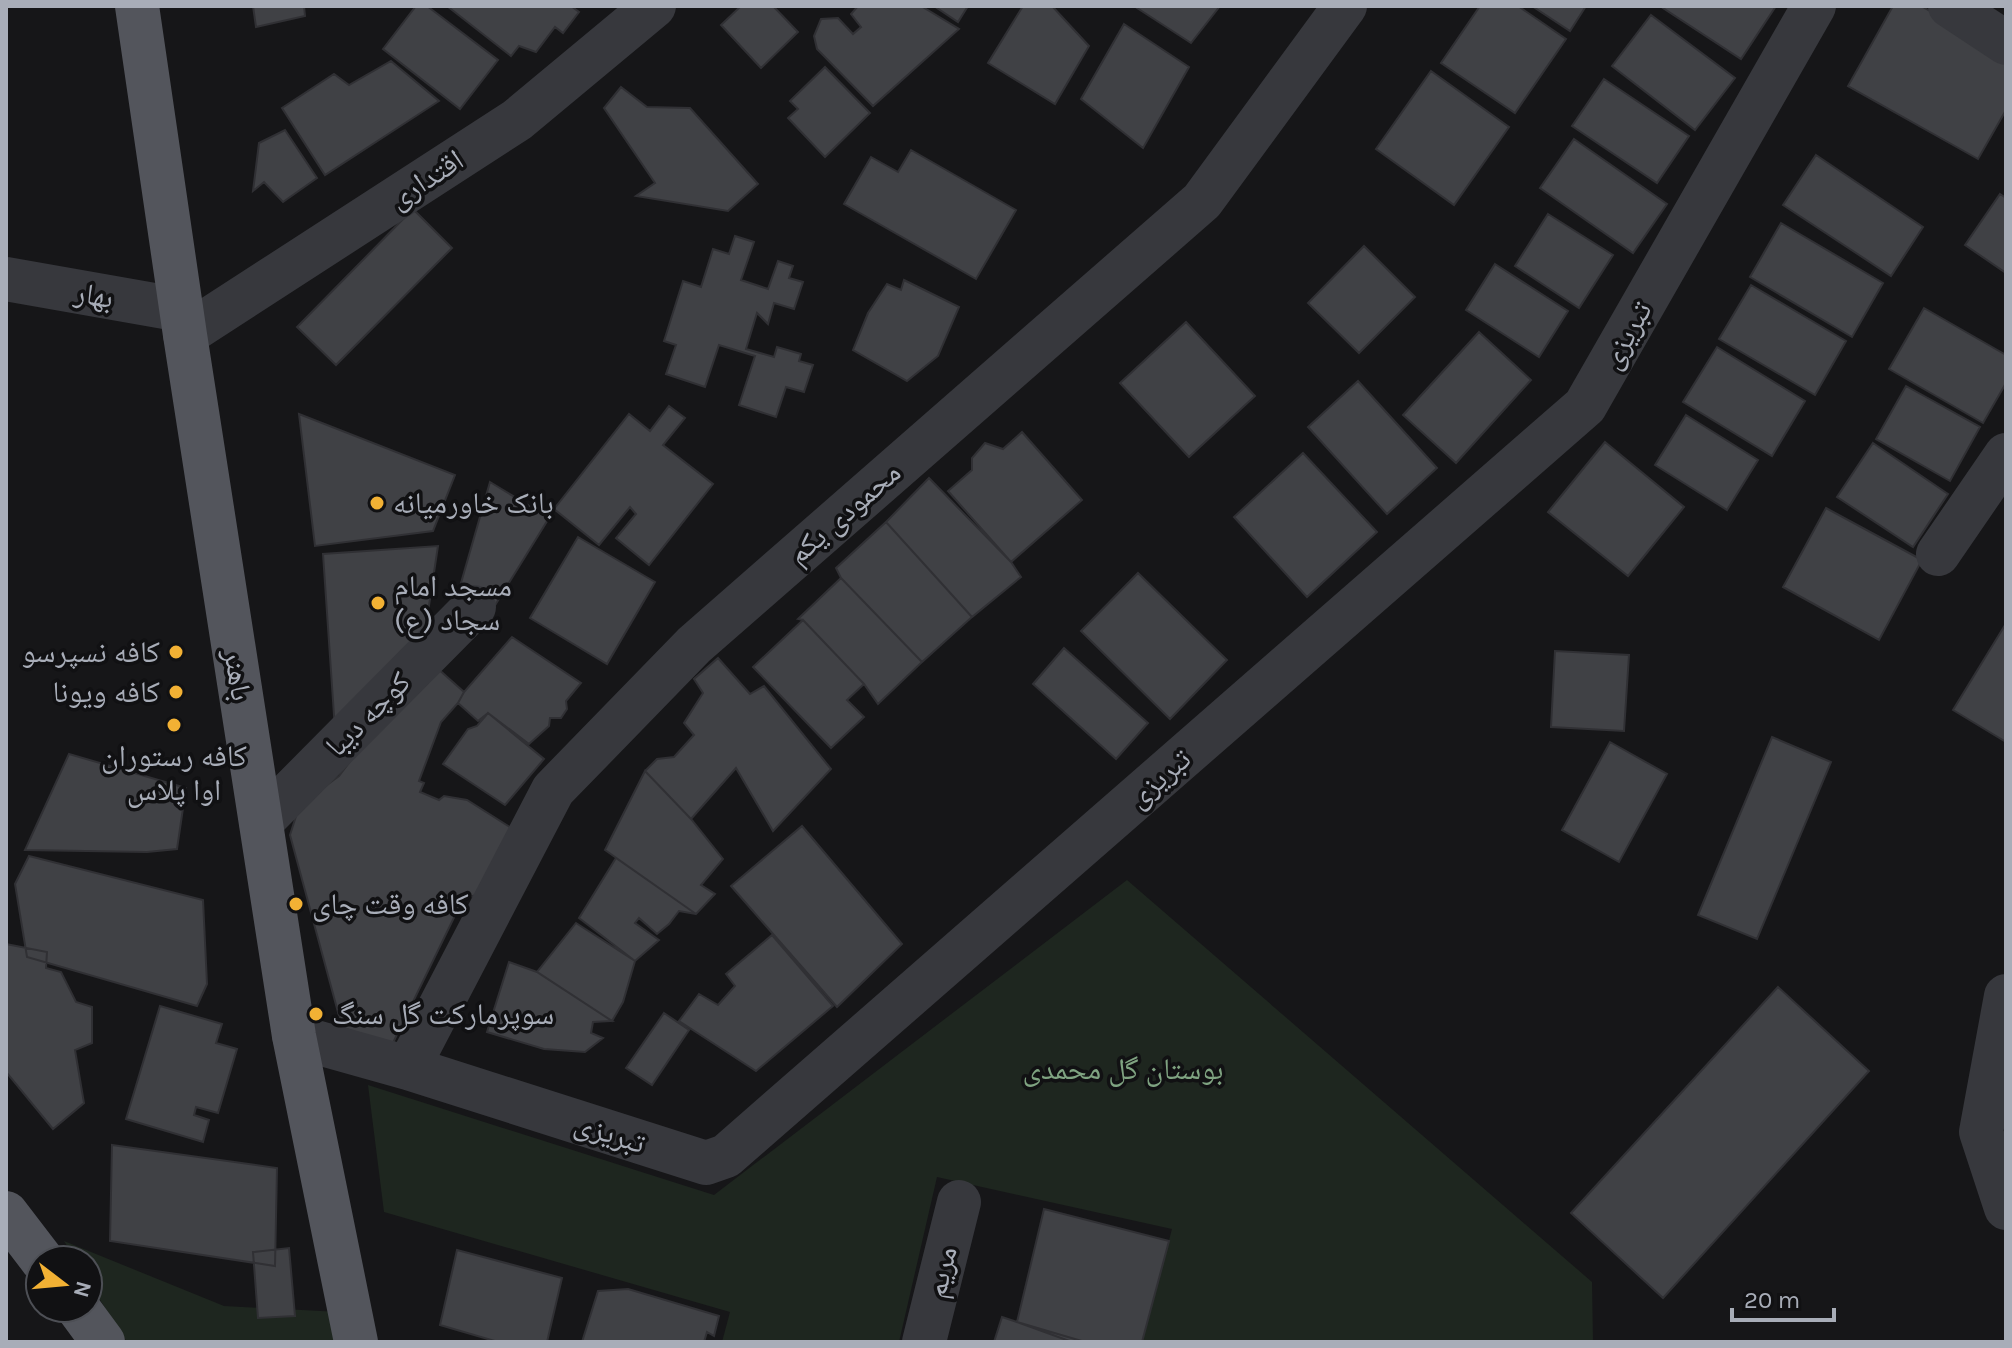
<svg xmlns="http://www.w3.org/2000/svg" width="2012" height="1348" font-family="Karla,'Noto Naskh Arabic',sans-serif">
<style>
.green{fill:#1e261f}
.building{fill:#404145;stroke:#303034;stroke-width:2}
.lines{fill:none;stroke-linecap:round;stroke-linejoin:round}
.minor{stroke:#37383d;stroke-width:44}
.major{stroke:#53555c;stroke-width:44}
.poi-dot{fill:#f2b134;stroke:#111113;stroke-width:3}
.labels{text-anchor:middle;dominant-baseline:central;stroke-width:7;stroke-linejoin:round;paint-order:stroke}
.street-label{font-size:30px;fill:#a8adb8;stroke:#111113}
.poi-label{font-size:30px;fill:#a8adb8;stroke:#111113;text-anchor:start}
.park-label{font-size:30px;fill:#7fa381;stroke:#111113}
</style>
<rect width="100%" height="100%" fill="#161618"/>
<path class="green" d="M1127,880L1592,1282L1593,1342H1142L1172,1229L937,1177L899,1342H722L730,1312L384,1212L368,1085L714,1195Z
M64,1241L224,1306L340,1312L344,1342H127L88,1281V1260H76Z"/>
<path class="building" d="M253,6H304L305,16L256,27Z
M416,6H427L498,60L460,109L383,49Z
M447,6H571L579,12L563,33L555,27L536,52L519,46L511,56Z
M741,6H773L798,32L761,68L721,25Z
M858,6H921L959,29L873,106L817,49L814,36L821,19L838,18L853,34L861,27L851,14Z
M934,6H968L958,22Z
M1023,6H1052L1089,46L1055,104L988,63Z
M1134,6H1220L1191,43Z
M1480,6H1518L1566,39L1515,113L1441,63Z
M1532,6H1586L1570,31Z
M1665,6H1776L1741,59L1663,8Z
M1893,6H1921L2006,54V110L1978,159L1848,86Z
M1651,15L1735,78L1695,130L1612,66Z
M1124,24L1189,67L1143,148L1081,99Z
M391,61L439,101L325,175L282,108L334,74L349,85Z
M825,67L870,113L825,157L788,118L798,109L790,101Z
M1431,71L1509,127L1454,205L1376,149Z
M1604,79L1689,136L1657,183L1572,126Z
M621,87L647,107L690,108L758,184L728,211L636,196L655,183L604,108Z
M285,130L317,178L283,202L264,182L253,191L259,143Z
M1574,139L1667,204L1633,253L1540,188Z
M911,150L1016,210L976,279L844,204L871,157L898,172Z
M1816,155L1923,227L1891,276L1783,205Z
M2000,194L2006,198V273L1965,245Z
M413,209L452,248L336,365L297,327Z
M1548,214L1613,255L1579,308L1515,266Z
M1781,223L1883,283L1852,337L1750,277Z
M735,236L754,242L741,280L768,289L778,261L793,266L789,278L803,282L794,309L774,303L768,324L757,313L746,349L774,357L777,347L801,354L799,361L813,365L804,392L786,387L776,417L739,405L755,356L719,345L705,387L666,374L676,345L664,341L683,281L701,287L713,249L729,254Z
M1364,246L1415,297L1359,353L1308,303Z
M1495,264L1568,311L1539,357L1466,310Z
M904,280L959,307L938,356L907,381L853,350L868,313L887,284L901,290Z
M1751,285L1846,341L1815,395L1719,339Z
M1924,308L2006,355V383L1983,423L1889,369Z
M1186,322L1255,396L1189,457L1120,383Z
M1479,332L1531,380L1456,463L1403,415Z
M1717,347L1805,401L1772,456L1683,402Z
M1358,381L1437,468L1387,514L1308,427Z
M1906,386L1980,427L1950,481L1876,439Z
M669,406L685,418L663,445L713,484L649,565L616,538L636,514L630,507L599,545L554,509L629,414L650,431Z
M299,414L455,475L433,531L315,546Z
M1686,415L1758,460L1727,510L1655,465Z
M1022,432L1082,500L1011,562L948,491L972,470V458L985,443L1003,449Z
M1605,442L1684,507L1628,576L1548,512Z
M1873,443L1948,494L1913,547L1837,497Z
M1303,453L1377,532L1307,597L1234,517Z
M929,478L1011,562L1021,577L972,617L886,522Z
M490,482L549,518L489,615L459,590Z
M1826,508L1922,560L1879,640L1783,587Z
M886,522L972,617L922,662L841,578L836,568Z
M578,537L655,582L607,664L530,618Z
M438,546L422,652L335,730L323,554Z
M1138,573L1227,660L1170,719L1081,631Z
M841,578L922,662L878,704L864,684L803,620L798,619Z
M803,620L864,684L847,700L864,717L831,748L753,667Z
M2005,625L2006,626V742L1953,710Z
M512,637L581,683L566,701L567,709L561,718H550L549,726L529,744L488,713L478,721L458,703L464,692Z
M1064,648L1148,723L1116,759L1033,684Z
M1555,651L1629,655L1624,731L1551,727Z
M718,658L750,694L764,686L831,769L773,831L736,768L691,819L645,771L657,759L674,757L694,735L684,723L703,693L694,679Z
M427,659L464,692L458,703L441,722L419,781L424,783L420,792L439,800L444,796L467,800L521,834L486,892L463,899L391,1047L342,1027L290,835L297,813L312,796L339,776Z
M488,713L544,759L505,805L443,764L468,729L477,726Z
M1772,737L1831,762L1757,939L1698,915Z
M1610,742L1667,774L1619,862L1562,830Z
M69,754L186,788L177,849L147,852L25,850Z
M645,771L691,819L723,859L701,885L715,894L696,914L605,850Z
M802,826L902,944L837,1007L731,886Z
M29,856L203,900L207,984L197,1006L27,957L15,884Z
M616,858L696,914L679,911L669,924L657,934L639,918L635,923L659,940L635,961L579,918Z
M576,923L635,961L623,1002L612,1021L537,972Z
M772,935L833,1006L756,1071L679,1021L699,994L718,1005L735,986L726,974Z
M6,944L47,952L46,968L61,972L76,1002L92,1007V1043L75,1050L84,1103L53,1129L6,1072Z
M509,962L537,972L612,1021L593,1022L591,1033L603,1038L585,1052L544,1049L487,1032Z
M1778,987L1869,1071L1663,1298L1571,1213Z
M160,1006L222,1024L216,1043L237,1049L218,1113L196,1107L194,1115L209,1120L203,1142L126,1119Z
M664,1013L689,1030L652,1085L626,1068Z
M112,1145L277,1168L275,1266L110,1241Z
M1044,1209L1169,1241L1142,1342H1072L1017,1322Z
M289,1248L295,1316L258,1318L253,1252Z
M457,1250L562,1278L547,1342H498L440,1325Z
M628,1289L719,1316L714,1336L707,1332L704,1342H582L598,1291Z
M1002,1317L1017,1322L1085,1342H994Z"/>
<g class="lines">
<path class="minor" d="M1950,6L2006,43
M6,279L182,310
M185,335L517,120L654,6
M1938,554L2006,455
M261,822L474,607
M2006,996L1981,1132L2006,1208
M294,1036L408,1068L706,1163L726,1156L1585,406L1814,6
M408,1068L553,790L694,645L1202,201L1345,6
M924,1342L959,1202"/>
<path class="major" d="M137,6L185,335L294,1036L356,1342
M6,1213L42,1260
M78,1308L103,1342"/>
</g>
<g class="poi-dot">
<circle cx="377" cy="503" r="8"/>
<circle cx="378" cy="603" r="8"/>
<circle cx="176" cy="652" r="8"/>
<circle cx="176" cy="692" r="8"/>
<circle cx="174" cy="725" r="8"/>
<circle cx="296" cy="904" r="8"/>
<circle cx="316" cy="1014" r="8"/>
</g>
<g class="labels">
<g class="street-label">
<text transform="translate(426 179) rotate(-33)">اقتداری</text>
<text transform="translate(94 295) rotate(10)">بهار</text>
<text transform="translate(1626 335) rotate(-60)">تبریزی</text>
<text transform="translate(844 513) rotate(-41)">محمودی یکم</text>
<text transform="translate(238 675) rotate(81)">باهنر</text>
<text transform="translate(368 714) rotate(-45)">کوچه دیبا</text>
<text transform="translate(1159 778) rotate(-41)">تبریزی</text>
<text transform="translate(610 1133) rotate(18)">تبریزی</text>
<text transform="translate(941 1272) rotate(-76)">مریم</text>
</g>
<g class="poi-label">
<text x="393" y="503">بانک خاورمیانه</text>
<text x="394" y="586">مسجد امام<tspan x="394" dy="34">سجاد (ع)</tspan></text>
<text x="160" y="652" text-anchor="end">کافه نسپرسو</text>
<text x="160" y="692" text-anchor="end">کافه ویونا</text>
<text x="174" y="756" text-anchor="middle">کافه رستوران<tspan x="174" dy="34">اوا پلاس</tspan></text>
<text x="312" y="904">کافه وقت چای</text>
<text x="332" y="1014">سوپرمارکت گل سنگ</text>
</g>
<g class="park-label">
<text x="1123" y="1069">بوستان گل محمدی</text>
</g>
</g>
<rect width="2012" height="1348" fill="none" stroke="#a8adb8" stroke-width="16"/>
<g transform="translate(64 1284) rotate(106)"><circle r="38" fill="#111113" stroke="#4d4f55" stroke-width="2"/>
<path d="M0-6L14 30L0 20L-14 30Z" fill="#f2b134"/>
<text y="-12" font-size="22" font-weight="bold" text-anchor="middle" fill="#a8adb8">N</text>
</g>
<path d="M1732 1308v12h102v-12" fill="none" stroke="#a8adb8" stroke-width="4"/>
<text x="1744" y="1308" font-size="24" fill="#a8adb8" stroke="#111113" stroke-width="6" paint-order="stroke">20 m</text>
</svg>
